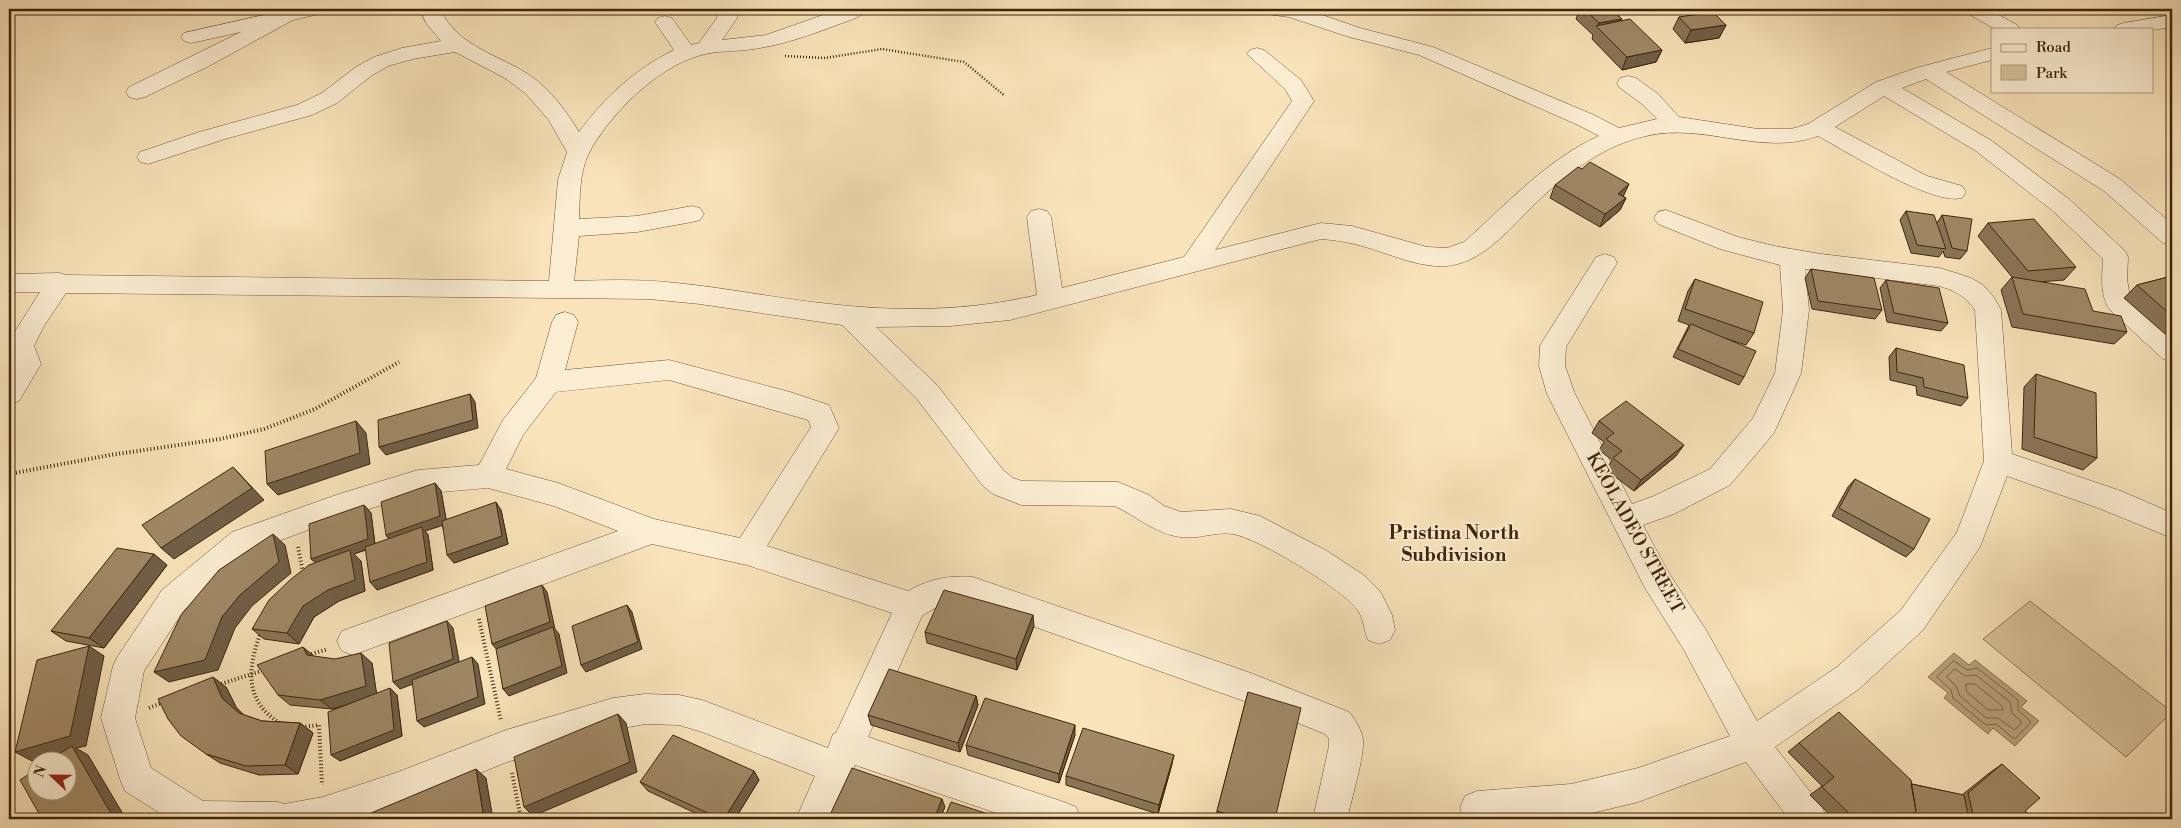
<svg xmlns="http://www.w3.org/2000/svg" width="2181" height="828" font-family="'Libre Bodoni',serif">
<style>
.green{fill:#d9c39c;stroke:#8c7454}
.water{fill:#baa27e;stroke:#897050}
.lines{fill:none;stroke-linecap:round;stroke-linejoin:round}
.shore{stroke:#7c6444;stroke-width:1}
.minor-casing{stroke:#6e5437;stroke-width:1}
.path-far1{stroke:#3f250b;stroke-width:2.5;stroke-dasharray:1 2;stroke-linecap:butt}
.path{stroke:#3f250b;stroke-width:4;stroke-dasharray:1 2.5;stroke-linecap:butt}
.minor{fill:#fbedd2;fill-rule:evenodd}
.wall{fill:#8a7558;stroke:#3f250b}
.shaded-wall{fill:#705f47;stroke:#3f250b}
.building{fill:#a08866;stroke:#3f250b}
.labels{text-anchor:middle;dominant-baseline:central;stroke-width:4;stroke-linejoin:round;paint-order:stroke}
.street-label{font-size:18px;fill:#3f250b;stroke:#fbedd2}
.neighbourhood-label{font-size:19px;font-weight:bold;fill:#3f250b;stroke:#fbedd2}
</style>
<rect width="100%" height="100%" fill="#f9e3ba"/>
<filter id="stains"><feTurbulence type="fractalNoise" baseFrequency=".004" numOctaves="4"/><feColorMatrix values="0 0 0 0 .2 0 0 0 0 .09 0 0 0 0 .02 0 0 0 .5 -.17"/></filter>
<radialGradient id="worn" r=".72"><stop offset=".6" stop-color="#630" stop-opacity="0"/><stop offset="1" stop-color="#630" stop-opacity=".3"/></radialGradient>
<path class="green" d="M2030,601L2172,712L2126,757L1983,639Z"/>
<path class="water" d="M1954,653L1969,665L1975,660L2027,701L2021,707L2039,721L2015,746L1993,728L1988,734L1944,698L1948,693L1928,677Z"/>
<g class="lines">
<path class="shore" d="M1954,661L1967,670L1977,668L2018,700V710L2031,722L2016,738H2013L1996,724L1986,725L1953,698L1951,690L1937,677Z
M1955,669L1965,676L1976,675L2010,702L2012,713L2021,721V724L2014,730L1998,718H1986L1960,696L1956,686L1947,677Z
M1966,684H1975L2002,706L2003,710H1988L1967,692Z"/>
<defs>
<path id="minor" d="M290,9H326L323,13L293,20L207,67L145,97L137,99L129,97L126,92L129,87L241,32L191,43L184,41L181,37L184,33Z
M420,9H440C459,48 498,54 531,76C552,91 566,111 579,132C604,98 635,69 674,50L655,22L658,18L665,16L672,18L691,45L699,43L717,18L718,9H738L737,18L722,40L766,35L840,9H867C862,18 844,22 834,26C808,36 781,45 754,49C736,52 716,50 698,56C656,68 607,117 588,155C579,175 580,198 579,219L637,216L692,206L700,208L704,214L700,220L692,222L637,232L579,236L574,281C608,280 642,279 676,283C728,288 779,299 830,304C898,312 971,311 1037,295L1027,217L1031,211L1039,209L1047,211L1051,217L1062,288L1184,257L1292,101L1285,89L1247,54L1250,50L1257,48L1264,50L1301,80L1314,101L1215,250L1321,223L1352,226L1427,247L1447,248L1464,242C1506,205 1547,159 1599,136L1578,125L1419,55L1346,36L1289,17L1259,13L1256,9H1305L1360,28L1433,47L1594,115L1619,128L1657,119L1642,104L1620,88L1617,83L1620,78L1628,76L1636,78L1658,94L1679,117L1758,129H1791L1808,124L1876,82L1916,68L1992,48V60L1946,72L2120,179L2172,224V245L2163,243L2104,191L1926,79L1902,88L1992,141L2069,199L2125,251L2128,257L2127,279L2130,298L2172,337V362L2163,359L2109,309C2100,294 2102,276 2103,259L2053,211L1976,151L1884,96L1835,127L1927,176L1962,186L1966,192L1962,198C1932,206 1848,152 1818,136C1761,157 1704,122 1646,136C1605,145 1571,171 1540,199C1513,224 1486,262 1447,266C1418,268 1388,253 1362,246C1348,242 1335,240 1321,239L1010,320L950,326L876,327L937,385L1003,470L1013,478L1022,481L1118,482L1149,495L1164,506L1181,512L1231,509L1260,516L1327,551L1365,576L1380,591L1392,615L1395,630L1390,640L1379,644L1368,640C1364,631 1364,619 1358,611C1345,590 1258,538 1233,534C1216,531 1197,540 1180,537C1156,534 1136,516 1115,506L1021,505L993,494L983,486L917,399L842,325L700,304L649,299L66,293L44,326L34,346L41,364L19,401L9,404V372L14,363V361L9,363V341L40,292H9V274L60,273L66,275L549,281L558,180L567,152L548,119L526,94L505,78L455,52L413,59L388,66L371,76L337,103L312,115L225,139L148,164L140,162L137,157L140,152L199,132L297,105L322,93L356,67L374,57L402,48L441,41L426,23Z
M1964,9H1988L2017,25L2020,29H1995L1967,13Z
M2172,15V27L2152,30V29H2114L2117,25L2124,23Z
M1666,210L1738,237L1774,246L1821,254L1939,268L1956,273L1971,278L1983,285L1993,296L2001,310L2012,454L2121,491L2172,513V538L2101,509L2007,476L1980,547L1923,630L1859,689L1775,747L1822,807L1827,819H1789L1746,762L1638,802L1571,818L1464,819L1460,808L1465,796L1477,791L1571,784L1638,768L1730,736L1684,650L1645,588L1547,394L1539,366L1540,346L1544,339L1596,257L1605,254L1614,257L1617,263L1566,347L1565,366L1575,394L1632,504L1654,496L1710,469L1753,418L1775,373L1783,310L1780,265L1720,249L1658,224L1654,218L1658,212ZM1805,269L1939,286C1954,290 1967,297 1975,310L1984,461L1957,532L1901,610L1837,667L1757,721L1706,630L1667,570L1643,525L1674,514L1730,485L1774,433L1801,373L1809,310Z
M565,312L574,315L578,322L565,370L669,360L790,392L829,405L839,428L767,546L908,591C929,579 949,575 973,577L1248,672L1349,712C1355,719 1361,729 1363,739C1365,754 1351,802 1347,819H1313L1329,746V739L1325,734L1244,701L973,605C950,602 941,603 922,616L868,737L1064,802L1076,807L1081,819H1014L855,765L831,819H796L815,776L702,732L679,725L645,724L613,730L507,762L398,806L359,819H169L125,791L120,779L101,718L113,666L118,656L162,590L232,532L339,494L418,470L479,465L503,420L536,378L552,322L556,315ZM669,380L808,420L811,427L740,538L654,519L558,483L506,469L523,435L556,392ZM488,488L554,506L618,531L342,631L337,641L342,651L353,655L652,544L747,565L892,613L836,733L833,734L828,748L702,700L679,695L645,694L613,698L506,730L398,772L323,797L284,804L278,802L203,801L151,768L135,718L144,671L184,610L254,550L343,517L418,494Z"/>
</defs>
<use href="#minor" class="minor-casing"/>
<path class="path-far1" d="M785,56L825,58L882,49L964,62L1005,96"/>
<path class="path" d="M9,474L110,455L220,439L264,429L315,409L399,362
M298,547L303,573
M479,619L501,721
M261,632C247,669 244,701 281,724
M308,655L328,649
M218,685L264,670
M149,708L162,703
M302,727L319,725L322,785
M512,773L521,819"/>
<use href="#minor" class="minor"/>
</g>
<path class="wall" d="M1580,9H1611L1622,19L1620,21L1662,50L1656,62L1622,70L1592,39L1593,35L1576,19Z
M1679,17L1726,25L1719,38L1685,43L1673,29Z
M1555,185L1624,197L1626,198L1620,210L1600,227L1550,198Z
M1906,211L1937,223L1942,215L1967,251L1960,259L1945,257L1943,251L1939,257L1911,253L1900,220Z
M1988,223L2076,267L2064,280L2039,282L2093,311L2127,332L2114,344L2012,327L2001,290L2012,277L1978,236Z
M1811,269L1882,310L1875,319L1812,309L1805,278Z
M2172,276V340L2124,298L2137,285Z
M1695,279L1754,333L1746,345L1724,338L1744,377L1739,385L1673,357L1689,325L1678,321L1688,291Z
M1886,280L1948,323L1941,331L1887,322L1880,288Z
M1896,348L1968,398L1961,406L1917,395L1916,386L1890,380L1889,357Z
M2036,374L2097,458L2083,470L2022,449L2024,387Z
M1599,421L1676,456L1634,491L1606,470L1612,460L1599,450L1604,442L1592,433Z
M1855,479L1914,549L1906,557L1832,516L1848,487Z
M435,483L441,491L446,520L501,510L508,544L454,563L442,525L425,531L428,535L433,570L377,590L366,550L354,554L361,561L365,591L339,601L314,617L299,644L264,639L252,629L315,563L364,505L371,513L375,544L389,539L386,535Z
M167,565L104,648L66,641L51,631Z
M1034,626L1017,670L927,643L925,632Z
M372,663L376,693L397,695L402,736L340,761L341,707L332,709L290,705L278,695Z
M226,687L236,707L244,715L262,721L300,723L313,733L298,774L259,775L220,763L206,754Z
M1248,692L1275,819H1215Z
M976,696L978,705L960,752L871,725L868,715Z
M1075,735L1059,783L968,755L966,745Z
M1799,743L1912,784L1962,795L1988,774L2002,764L2025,811L2034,819H1834L1810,795L1822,786L1788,752Z
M1172,764L1158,814L1066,785V776Z
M754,771L759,780L735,819H708L648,791L640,782Z"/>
<path class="shaded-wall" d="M1622,19L1616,31L1597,27L1599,23Z
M1726,25L1719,38L1685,43L1691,30Z
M1662,50L1656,62L1622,70L1627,57Z
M1629,184L1623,197L1618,194Z
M1626,198L1620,210L1600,227L1605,214Z
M470,394L475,402L478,428L386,455L379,447Z
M356,421L366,433L370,464L278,495L267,484Z
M1684,445L1676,456L1634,491L1641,480Z
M233,467L264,500L174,559L161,548Z
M435,483L441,491L447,524L425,531L428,535L433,570L377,590L370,582L392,543L386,535Z
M496,502L501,510L508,544L454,563L447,555Z
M364,505L371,513L375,546L354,554L361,561L365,591L339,601L314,617L299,644L287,633L319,566L311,559Z
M273,534L285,545L291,573L252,606L235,628L218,670L169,682L154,672L222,617Z
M154,554L167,565L104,648L89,638Z
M542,585L547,592L555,629L559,634L567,673L509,696L503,689L498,651L492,644Z
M627,605L632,612L642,649L586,672L581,665Z
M1033,615L1034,626L1017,670L1016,659Z
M447,621L453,628L460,666L400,689L393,682Z
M89,646L104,656L86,746L76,748L88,755L126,819H110L74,749L32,761L15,752Z
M303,647L315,657L307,655Z
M361,653L372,663L377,696L332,709L320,700Z
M472,657L478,664L485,704L424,727L417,721Z
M213,677L226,687L236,707L252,723L239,713L222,698Z
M390,688L397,695L402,736L340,761L331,755Z
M976,696L978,705L960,752L958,743Z
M618,714L626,723L637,772L533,816L524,807Z
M300,723L313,733L298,774L285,765Z
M1075,725V735L1059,783V774Z
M1174,755L1172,764L1158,814L1159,805Z
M476,769L486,778L493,819H484Z
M754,771L759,780L735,819H724Z
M942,799L945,807L940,819H934Z"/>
<path class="building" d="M1584,9H1611L1622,19L1599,23Z
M1713,12L1726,25L1691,30L1679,17Z
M1630,19L1662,50L1627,57L1596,26Z
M1590,162L1629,184L1618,194L1626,198L1605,214L1555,185L1578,167L1582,169Z
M1906,211L1934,215L1946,249L1917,245Z
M1942,215L1972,219L1967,251L1952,248Z
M2034,219L2076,267L2028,271L1988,223Z
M1811,269L1874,278L1882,310L1818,301Z
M2172,276V316L2137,285Z
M2012,277L2085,289L2093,311L2121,316L2127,332L2023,314Z
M1695,279L1763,302L1754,333L1685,309Z
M1886,280L1939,288L1948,323L1894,313Z
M1691,324L1756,351L1744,377L1678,349Z
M1896,348L1964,365L1968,398L1924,387L1923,378L1897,372Z
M2036,374L2096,393L2097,458L2034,437Z
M470,394L473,420L379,447L378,420Z
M1626,401L1684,445L1641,480L1613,458L1622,451L1606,439L1614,433L1599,421Z
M356,421L360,453L267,484L265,451Z
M233,467L252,488L161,548L142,525Z
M1855,479L1930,519L1914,549L1839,508Z
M435,483L440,516L386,535L381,502Z
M496,502L502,536L447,555L442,521Z
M364,505L368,539L311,559L309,524Z
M422,527L427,562L370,582L365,547Z
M273,534L279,562L240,595L222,617L205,660L154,672L181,615L219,570Z
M117,548L154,554L89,638L51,631Z
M350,550L355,580L328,590L303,606L287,633L252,629L269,600L290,580L309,565Z
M542,585L550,622L492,644L485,606Z
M944,590L1033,615L1016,659L925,632Z
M627,605L638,642L581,665L572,626Z
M447,621L453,659L393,682L389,643Z
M553,627L562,666L503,689L496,649Z
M89,646L70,736L15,752L37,660Z
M303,647L307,655L335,659L361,653L366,686L320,700L278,695L257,665Z
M472,657L478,697L417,721L412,680Z
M889,669L976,696L958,743L868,715Z
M213,677L222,698L239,713L262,721L300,723L285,765L246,766L206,754L181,736L168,719L158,699Z
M390,688L394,730L331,755L328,712Z
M1248,692L1301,708L1275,819H1243L1217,811Z
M985,698L1075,725L1059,774L966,745Z
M1839,712L1911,780L1916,811L1907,819H1881L1876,814L1869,819H1855L1822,787L1834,777L1799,743Z
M618,714L630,762L524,807L514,757Z
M1083,728L1174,755L1159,805L1066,776Z
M673,735L754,771L724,819H721L640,782Z
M72,746L113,817L110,819H42L20,780L38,768V790H68V760H49Z
M2002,764L2040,798L2025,811L2034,819H1974L1968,793Z
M852,768L942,799L934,819H828Z
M476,769L484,819H372L371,813Z
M1911,784L1964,795L1969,819H1936L1913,814L1916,811Z
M951,802L1004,819H944Z"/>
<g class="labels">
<g class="street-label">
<text transform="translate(1635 533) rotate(61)">KEOLADEO STREET</text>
</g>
<g class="neighbourhood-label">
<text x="1454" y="533">Pristina North<tspan x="1454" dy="22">Subdivision</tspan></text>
</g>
</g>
<rect width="2181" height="828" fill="none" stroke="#f9e3ba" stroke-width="30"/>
<rect x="10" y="10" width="2161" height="808" fill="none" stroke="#3f250b" stroke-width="2.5"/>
<rect x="15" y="15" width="2151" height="798" fill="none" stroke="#3f250b"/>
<rect x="1991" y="28" width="162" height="65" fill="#fbedd2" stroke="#b09d82"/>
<rect x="2001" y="44" width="25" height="8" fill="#fbedd2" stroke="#b09d82"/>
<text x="2036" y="52" font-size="15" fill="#3f250b">Road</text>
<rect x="2001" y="65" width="25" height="15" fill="#d9c39c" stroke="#b09d82"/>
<text x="2036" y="78" font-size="15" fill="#3f250b">Park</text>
<g transform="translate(52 776) rotate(292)"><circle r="24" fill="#fbedd2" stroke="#b09d82"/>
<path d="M0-4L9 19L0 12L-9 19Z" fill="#8f2418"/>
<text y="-8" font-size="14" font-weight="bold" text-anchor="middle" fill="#3f250b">N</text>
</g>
<rect width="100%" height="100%" filter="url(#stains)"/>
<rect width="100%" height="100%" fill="url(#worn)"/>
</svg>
